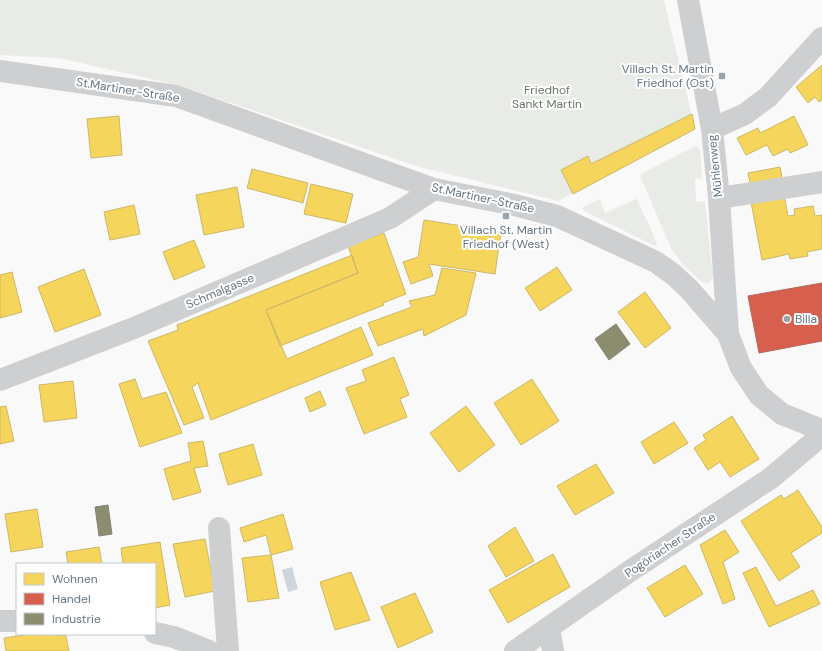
<svg xmlns="http://www.w3.org/2000/svg" width="822" height="651" font-family="'DM Sans',sans-serif">
<style>
.green{fill:#e8ebe6}
.water{fill:#ced6d9}
.homes{fill:#f6d55c;stroke:#cab868}
.shops{fill:#d6604d;stroke:#b4675d}
.industry{fill:#8c8c6e;stroke:#808574}
.lines{fill:none;stroke-linecap:round;stroke-linejoin:round}
.minor{stroke:#cecfd0;stroke-width:22}
.poi-dot{fill:#99a4ac;stroke:#fff;stroke-width:1.5}
.labels{text-anchor:middle;dominant-baseline:central;stroke-width:4;stroke-linejoin:round;paint-order:stroke}
.poi-label{font-size:12px;fill:#657683;stroke:#fff;text-anchor:end}
.street-label{font-size:12px;fill:#657683;stroke:#fff}
.park-label{font-size:12px;fill:#687a64;stroke:#fff}
</style>
<rect width="100%" height="100%" fill="#f9f9f9"/>
<path class="green" d="M0,0H664L695,129L558,201L416,166L178,85L59,58L0,55Z
M696,146L700,150L702,178L695,179L696,201L705,202L713,277L709,283L702,282L684,266L671,248L640,176L641,174L693,147Z
M600,199L605,213L636,199H637L656,241L657,244L655,246L584,211L583,210V207Z"/>
<path class="water" d="M292,567L298,589L288,592L282,570Z"/>
<path class="homes" d="M822,65V100L819,102L815,97L808,103L796,87Z
M692,114L695,129L573,194L561,170L588,156L591,164Z
M119,116L122,155L91,158L87,119Z
M794,116L808,145L790,153L788,149L773,156L767,145L746,155L737,138L758,128L760,133Z
M780,167L783,182L751,188L748,173Z
M252,169L308,183L303,203L247,188Z
M311,184L353,194L346,223L304,214Z
M237,187L244,227L204,235L196,195Z
M784,195L788,216L795,215L794,209L813,206L815,216L822,215V249L807,252L808,256L790,259L789,254L762,260L751,202Z
M134,205L140,234L110,240L104,212Z
M424,220L501,232L495,274L429,264L433,276L411,284L403,262L418,257Z
M384,233L406,294L383,303L384,305L280,346L266,310L358,273L348,246Z
M194,240L205,267L174,280L163,252Z
M352,255L358,273L266,310L287,359L361,327L373,355L211,420L198,383L192,387L204,418L184,425L148,341L178,330L177,325Z
M557,267L572,290L540,311L525,288Z
M442,268L476,273L466,315L424,336L423,329L378,346L368,323L412,307L409,301L435,295Z
M84,269L101,315L55,332L38,287Z
M12,272L22,312L0,318V275Z
M645,292L671,328L645,348L618,312Z
M394,357L409,395L400,399L407,417L364,434L346,388L366,381L362,370Z
M135,379L142,399L166,392L182,433L140,447L119,384Z
M532,379L559,421L521,445L494,403Z
M73,381L77,418L44,422L39,385Z
M320,391L326,405L310,412L305,398Z
M6,406L14,441L0,444V407Z
M466,406L495,445L459,472L430,433Z
M732,416L759,459L730,477L720,462L708,470L694,448L706,440L703,435Z
M674,422L688,443L654,464L641,442Z
M203,441L208,466L194,468L201,492L173,500L164,469L191,461L188,443Z
M253,444L262,475L228,485L219,454Z
M596,464L614,493L575,515L557,486Z
M798,490L822,527V533L791,553L800,567L779,581L741,521L781,495L784,499Z
M37,509L43,547L11,552L5,514Z
M283,514L293,549L271,555L266,535L244,542L240,528Z
M515,527L534,561L506,577L488,546Z
M725,530L739,552L723,562L735,599L723,604L700,545Z
M205,539L215,591L185,597L173,544Z
M160,542L170,605L155,608V564H123L121,548Z
M99,547L102,564H68L66,552Z
M553,554L570,587L508,623L489,590Z
M271,555L279,598L248,602L242,558Z
M685,565L703,594L665,617L647,588Z
M756,567L776,606L813,590L820,604L769,627L743,573Z
M351,572L370,620L335,630L320,582Z
M415,593L433,632L398,648L381,607Z
M31,634H49L66,636L69,651H6L4,638Z"/>
<path class="shops" d="M822,283V341L759,353L748,296Z"/>
<path class="industry" d="M616,324L630,344L609,360L595,339Z
M108,505L112,534L99,536L95,507Z"/>
<g class="lines">
<path class="minor" d="M688,0L712,129L719,198L728,334
M0,71L176,96L434,189L510,204L557,216L656,262L674,275L689,289L728,334L741,368L759,395L782,414L822,430
M712,129L745,114L768,97L822,38
M719,198L822,182
M0,380L134,328L390,218L434,189
M219,528L228,651
M0,621H17
M549,628L553,651
M155,633L174,637L209,651
M515,651L630,571L771,478L822,435"/>
</g>
<g class="poi-dot">
<rect x="718" y="72" width="8" height="8" rx="2"/>
<rect x="502" y="212" width="8" height="8" rx="2"/>
<circle cx="787" cy="319" r="4"/>
</g>
<g class="labels">
<g class="poi-label">
<text x="714" y="69">Villach St. Martin<tspan x="714" dy="14">Friedhof (Ost)</tspan></text>
<text x="506" y="230" text-anchor="middle">Villach St. Martin<tspan x="506" dy="14">Friedhof (West)</tspan></text>
<text x="795" y="319" text-anchor="start">Billa</text>
</g>
<g class="street-label">
<text transform="translate(128 90) rotate(9)">St.Martiner-Straße</text>
<text transform="translate(715 166) rotate(-96)">Mühlenweg</text>
<text transform="translate(483 198) rotate(12)">St.Martiner-Straße</text>
<text transform="translate(220 291) rotate(-23)">Schmalgasse</text>
<text transform="translate(670 545) rotate(-34)">Pogöriacher Straße</text>
</g>
<g class="park-label">
<text x="547" y="90">Friedhof<tspan x="547" dy="14">Sankt Martin</tspan></text>
</g>
</g>
<rect x="16" y="563" width="140" height="72" fill="#ffffff" stroke="#c1c8cd"/>
<rect x="24" y="573" width="20" height="12" fill="#f6d55c" stroke="#c1c8cd"/>
<text x="52" y="583" font-size="12" fill="#657683">Wohnen</text>
<rect x="24" y="593" width="20" height="12" fill="#d6604d" stroke="#c1c8cd"/>
<text x="52" y="603" font-size="12" fill="#657683">Handel</text>
<rect x="24" y="613" width="20" height="12" fill="#8c8c6e" stroke="#c1c8cd"/>
<text x="52" y="623" font-size="12" fill="#657683">Industrie</text>
</svg>
